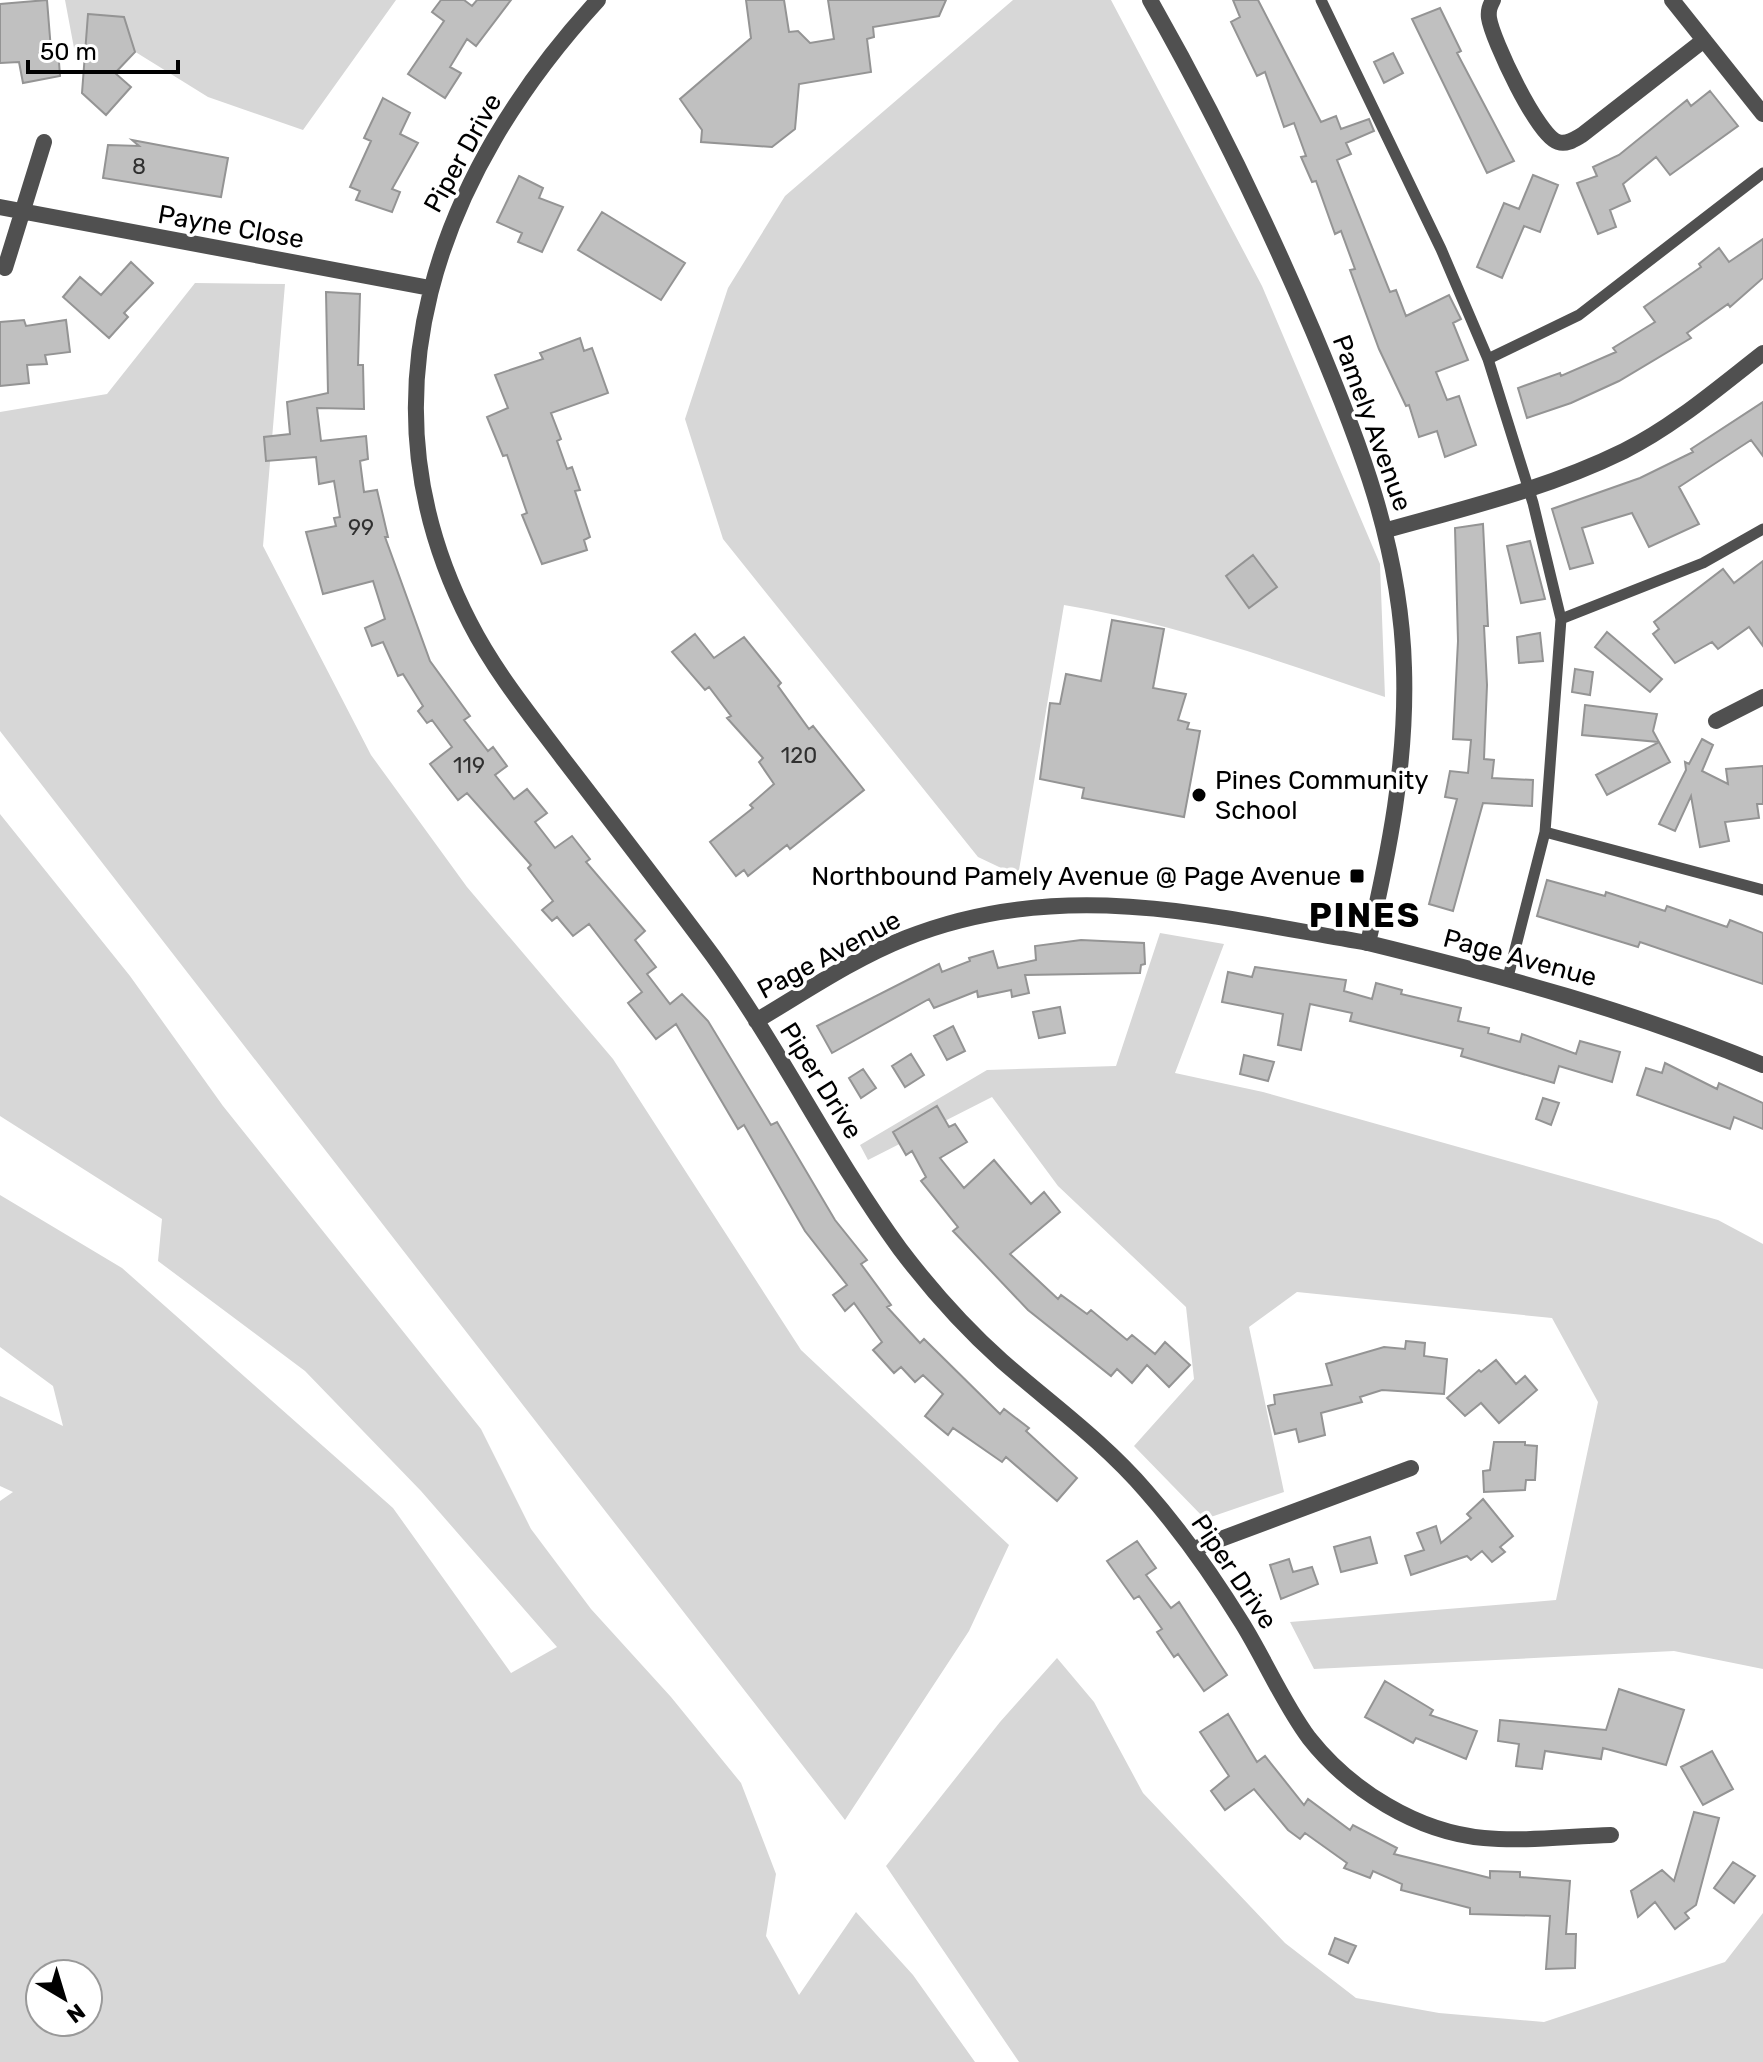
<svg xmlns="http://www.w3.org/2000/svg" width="1763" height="2062" font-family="Rubik,sans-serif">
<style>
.green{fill:#d7d7d7;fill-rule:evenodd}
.building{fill:#c0c0c0;stroke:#949494;stroke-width:2}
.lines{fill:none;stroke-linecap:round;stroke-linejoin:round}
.service{stroke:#505050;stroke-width:11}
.minor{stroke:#505050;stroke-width:16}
.tertiary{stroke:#505050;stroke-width:16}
.poi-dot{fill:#000;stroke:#fff;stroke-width:3}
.labels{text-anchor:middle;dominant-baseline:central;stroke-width:7;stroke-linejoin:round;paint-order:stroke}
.number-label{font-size:22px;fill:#303030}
.street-label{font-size:26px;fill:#000;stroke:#fff}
.poi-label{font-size:26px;fill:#000;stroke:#fff;text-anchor:start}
.district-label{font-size:34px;font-weight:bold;letter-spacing:2px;fill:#000;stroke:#fff}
</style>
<rect width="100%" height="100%" fill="#fff"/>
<path class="green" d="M65,0H396L303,130L208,97L121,43L74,48Z
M1013,0H1111L1262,286L1380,564L1385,697C1280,662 1174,623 1064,605L1018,876L978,857L723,539L685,419L728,288L785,196Z
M195,283L285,284L263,546L371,755L467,887L613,1059L801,1350L1009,1545L969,1631L845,1820L0,731V412L107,394Z
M0,814L130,976L223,1106L481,1429L531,1529L591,1609L671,1697L741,1783L776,1874L766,1936L799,1995L856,1912L913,1975L975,2062H0V1501L13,1492L0,1486V1396L63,1426L53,1386L0,1347V1195L122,1268L393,1508L511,1673L557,1647L421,1491L305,1371L158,1261L162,1219L0,1116ZM40,1974H88V2022H40Z
M1160,933L1224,944L1175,1073L1263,1092L1718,1220L1763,1244V1669L1674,1651L1314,1669L1290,1622L1556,1600L1598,1402L1552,1318L1297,1292L1249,1327L1284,1492L1205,1519L1134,1446L1194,1379L1186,1307L1058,1186L992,1097L868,1160L860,1145L987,1070L1116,1066Z
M1057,1658L1094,1702L1143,1793L1285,1943L1356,1998L1439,2013L1544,2022L1725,1962L1763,1913V2062H1019L886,1866L1000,1722Z"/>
<path class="building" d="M47,0L51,50L58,49L60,76L23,83L19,62L0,63V4Z
M441,0H464L472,6L477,0H511L476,46L467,39L450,67L461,73L445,98L408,74L444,21L432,12Z
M746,0H784L789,32L798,31L810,43L834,39L828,0H946L939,16L873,27L874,37L867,39L871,72L799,84L795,129L772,147L701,142L702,130L680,99L751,38Z
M1233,0H1258L1321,122L1336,116L1341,129L1369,119L1374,131L1346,143L1351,154L1337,160L1390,292L1396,290L1406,316L1449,295L1461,319L1453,323L1468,360L1436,372L1447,400L1459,396L1476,445L1445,457L1437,431L1419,437L1409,405L1406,406L1379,349L1350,270L1355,269L1341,231L1335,234L1316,181L1312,182L1301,157L1306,156L1294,123L1284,127L1265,72L1257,76L1231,22L1240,17Z
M1440,8L1461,51L1457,53L1514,161L1487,173L1412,19Z
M88,14L124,17L135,52L115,73L131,87L106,115L82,93Z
M1393,53L1403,73L1384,83L1374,62Z
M1710,91L1738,126L1670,175L1656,157L1623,184L1630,201L1610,210L1616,227L1598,234L1577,183L1597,176L1593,167L1619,155L1687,100L1691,106Z
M383,98L410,113L400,134L418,143L392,189L400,192L392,212L356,200L360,191L350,187L371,141L364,138Z
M132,140L228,158L221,197L103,178L108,145L139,146Z
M1533,175L1558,185L1540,232L1524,226L1502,278L1477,267L1504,203L1519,209Z
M519,176L543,188L539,198L563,207L542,252L518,242L522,233L497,222Z
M602,212L685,263L661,300L578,250Z
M1763,239V278L1730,307L1728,304L1687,333L1691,338L1619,381L1571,403L1527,418L1518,388L1560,373L1561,376L1616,352L1613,348L1655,322L1644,307L1701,267L1699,264L1719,248L1729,262Z
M131,262L153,283L124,313L128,317L109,338L63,297L80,277L101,295Z
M326,292L360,294L358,365H363L364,409L317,408L321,441L366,436L368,459L360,461L364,492L377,490L388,537H385L430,661L470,716L464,720L488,751L493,747L507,766L495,775L514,799L527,789L547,813L535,822L555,848L572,836L590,859L586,862L645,931L635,940L656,967L647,974L670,1004L682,994L708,1021L771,1125L777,1122L835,1220L867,1260L861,1264L891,1305L887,1307L920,1343L924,1339L1000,1414L1004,1409L1029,1428L1026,1431L1077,1478L1057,1501L1006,1457L1002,1462L953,1428L948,1435L925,1416L943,1394L923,1375L915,1382L901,1367L894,1373L873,1350L882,1342L854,1303L845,1311L833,1295L847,1285L805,1231L744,1125L738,1129L676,1024L656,1039L628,1003L642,992L589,924L573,936L557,917L552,921L542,910L553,901L528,868L531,865L467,793L458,800L430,764L452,747L432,720L427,723L418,711L423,706L403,674L398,676L383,642L372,646L365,628L385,619L373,581L323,594L306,532L336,526L334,518L340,517L334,481L319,484L316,457L266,461L264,437L290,434L287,402L328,393Z
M24,320L26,326L66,320L70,352L45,355L47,364L27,365L29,383L0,386V322Z
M580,338L584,351L592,348L608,393L551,413L561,439L557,441L567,469L572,467L580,490L575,491L590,537L584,540L587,550L542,564L522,515L527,513L507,455L503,456L487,417L508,408L495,375L543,359L540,353Z
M1763,402V456L1751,440L1679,487L1699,524L1649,547L1632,513L1582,528L1593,563L1570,569L1552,509L1640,478L1693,452L1691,449Z
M1483,524L1488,626H1484L1487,685L1484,759L1494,760L1492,778L1533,780L1532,806L1483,803L1453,911L1429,904L1457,799L1445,797L1450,771L1468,773L1471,740L1453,739L1458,641L1455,528Z
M1530,541L1545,599L1521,603L1507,546Z
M1253,555L1277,587L1249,608L1226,576Z
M1763,561V646L1749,627L1718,649L1712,642L1675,663L1653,634L1659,629L1654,622L1723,569L1734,583Z
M1112,620L1164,629L1153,688L1186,694L1178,720L1189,723L1187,729L1200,731L1184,817L1082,798L1084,788L1040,779L1050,703L1060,704L1066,674L1101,681Z
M1607,632L1662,679L1650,692L1595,647Z
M1540,633L1543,661L1519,663L1517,637Z
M695,634L714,658L744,637L781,683L778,686L809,729L813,726L864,790L790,849L787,845L748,876L744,870L736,876L710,842L753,808L750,805L774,784L759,762L763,758L727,718L731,716L709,687L705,690L672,652Z
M1575,669L1593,672L1590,695L1572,692Z
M1585,705L1657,714L1653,731L1659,742L1582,735Z
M1702,739L1713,745L1702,771L1728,784L1726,769L1763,766V804H1757L1759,818L1725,822L1729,841L1700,847L1691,796L1675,831L1659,824L1686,770L1685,762L1689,764Z
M1659,742L1670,762L1607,795L1596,775Z
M1547,880L1605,896L1606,892L1665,911L1667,906L1727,927L1730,920L1763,933V984L1640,942L1638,947L1537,916Z
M1081,940L1144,943L1145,964L1141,965L1140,973L1025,975L1029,993L1012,997L1011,990L978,997L977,991L934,1008L929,999L832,1053L817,1026L939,964L942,972L970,961L969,958L993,951L998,968L1036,960L1035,946Z
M1255,967L1346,980L1344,991L1372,999L1376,983L1402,990L1401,994L1461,1008L1458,1021L1489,1028L1488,1033L1520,1042L1522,1034L1576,1054L1580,1041L1620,1052L1612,1082L1559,1066L1554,1083L1461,1056L1463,1049L1350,1021L1352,1013L1310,1004L1301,1050L1278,1045L1283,1014L1222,1002L1228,972L1252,977Z
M1060,1007L1065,1033L1039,1038L1033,1012Z
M953,1026L965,1051L947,1060L934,1036Z
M911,1054L924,1075L905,1087L892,1066Z
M1244,1055L1274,1062L1268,1081L1240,1074Z
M1665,1063L1717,1089L1719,1083L1763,1103V1129L1734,1117L1730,1129L1637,1095L1646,1068L1662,1073Z
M863,1069L876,1088L861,1098L849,1078Z
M1543,1098L1559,1103L1551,1125L1536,1119Z
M937,1106L949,1127L955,1124L967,1142L940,1158L964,1188L994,1160L1031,1204L1044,1192L1060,1212L1010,1254L1058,1299L1061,1295L1087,1314L1091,1310L1127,1340L1132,1335L1155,1354L1165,1342L1190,1365L1169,1387L1147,1365L1132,1383L1117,1369L1111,1376L1028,1310L953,1231L958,1227L921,1181L926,1177L912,1151L906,1155L893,1132Z
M1406,1341L1425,1343L1424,1356L1447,1359L1444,1394L1382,1390L1360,1397L1362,1402L1321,1413L1325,1435L1299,1442L1296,1429L1275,1434L1268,1406L1275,1404L1274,1395L1332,1385L1326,1364L1384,1347L1405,1349Z
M1496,1360L1516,1384L1525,1376L1537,1390L1499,1423L1481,1403L1465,1416L1447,1398L1479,1370L1481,1372Z
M1494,1442H1525V1445L1537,1446L1535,1480H1526L1525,1490L1484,1492L1483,1471L1490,1470Z
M1483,1499L1513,1536L1500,1547L1505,1552L1492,1562L1482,1551L1471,1560L1467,1556L1411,1575L1405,1556L1424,1550L1417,1533L1436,1526L1441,1543L1471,1518L1467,1514Z
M1370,1537L1377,1563L1341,1572L1334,1547Z
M1137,1541L1156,1568L1146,1575L1171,1608L1179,1602L1227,1675L1204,1691L1178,1654L1174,1657L1157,1632L1162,1629L1139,1596L1134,1599L1107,1561Z
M1289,1559L1293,1572L1312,1567L1318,1584L1281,1599L1270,1565Z
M1385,1681L1433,1710L1430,1715L1477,1731L1466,1759L1416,1738L1413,1743L1365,1717Z
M1619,1689L1684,1710L1666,1765L1603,1748L1601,1759L1545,1751L1542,1769L1516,1766L1519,1744L1498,1741L1500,1720L1606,1730Z
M1228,1714L1257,1762L1265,1756L1304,1805L1308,1799L1350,1830L1353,1825L1397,1848L1394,1854L1490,1878V1871L1520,1872V1877L1570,1881L1566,1934H1576L1575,1968L1546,1969L1550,1916L1470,1914V1908L1401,1890L1402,1884L1373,1871L1370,1878L1344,1868L1347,1863L1305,1833L1300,1839L1288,1830L1254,1789L1225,1810L1211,1791L1229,1776L1200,1732Z
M1712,1751L1733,1789L1703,1805L1681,1767Z
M1694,1812L1719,1818L1696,1905L1685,1913L1689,1918L1675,1929L1655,1902L1638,1917L1631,1891L1662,1870L1674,1881Z
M1733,1862L1755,1876L1734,1903L1714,1888Z
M1335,1938L1356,1946L1348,1963L1329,1954Z"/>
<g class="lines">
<path class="service" d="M1321,0L1441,249L1488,359L1533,503L1561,619L1545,832L1508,977
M1488,359L1579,315L1763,173
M1561,619L1703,563L1763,529
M1545,832L1763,890"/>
<path class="minor" d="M598,0C438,174 354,398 470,623C495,672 531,716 564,760C614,825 664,890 713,956C781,1050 832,1156 900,1249C931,1290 964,1327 1002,1361C1051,1404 1103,1441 1146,1491C1182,1532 1213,1576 1242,1623C1265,1660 1283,1703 1309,1738C1350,1790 1417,1832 1484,1838C1525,1842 1570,1836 1611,1835
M1493,0C1490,6 1488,10 1489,18C1492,39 1538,137 1558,142C1567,145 1575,139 1582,135L1704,40
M1672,0L1763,114
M0,207L430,288
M5,268L44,142
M1387,530C1466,508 1549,488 1624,451C1674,426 1718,388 1763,353
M1716,721L1763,697
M756,1021C805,992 853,959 906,938C1062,876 1209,916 1368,943
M1194,1549L1411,1468"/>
<path class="tertiary" d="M1150,0C1211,107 1265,218 1313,331C1359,440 1401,548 1404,668C1407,763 1389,852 1368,943C1503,976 1635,1012 1763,1065"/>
</g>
<g class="poi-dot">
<circle cx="1199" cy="795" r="8"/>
<rect x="1349" y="868" width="16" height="16" rx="4"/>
</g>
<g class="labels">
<g class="number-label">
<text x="139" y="166">8</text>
<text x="361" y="527">99</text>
<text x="799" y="755">120</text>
<text x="469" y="765">119</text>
</g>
<g class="street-label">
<text transform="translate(463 153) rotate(-61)">Piper Drive</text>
<text transform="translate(231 227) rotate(10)">Payne Close</text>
<text transform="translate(1372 423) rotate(70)">Pamely Avenue</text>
<text transform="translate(829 955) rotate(-28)">Page Avenue</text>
<text transform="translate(1520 958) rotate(15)">Page Avenue</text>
<text transform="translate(821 1081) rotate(58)">Piper Drive</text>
<text transform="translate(1234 1572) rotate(56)">Piper Drive</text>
</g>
<g class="poi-label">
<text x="1215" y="780">Pines Community<tspan x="1215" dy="30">School</tspan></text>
<text x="1341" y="876" text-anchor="end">Northbound Pamely Avenue @ Page Avenue</text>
</g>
<g class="district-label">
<text x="1365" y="915">PINES</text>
</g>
</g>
<g transform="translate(64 1998) rotate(142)"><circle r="38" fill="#ffffff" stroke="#999999" stroke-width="2"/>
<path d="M0-6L14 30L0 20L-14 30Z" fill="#000000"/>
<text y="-12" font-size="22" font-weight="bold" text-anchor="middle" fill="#000000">N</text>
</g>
<path d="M28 60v12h150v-12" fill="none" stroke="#000000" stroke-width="4"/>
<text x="40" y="60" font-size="24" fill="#000000" stroke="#ffffff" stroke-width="6" paint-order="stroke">50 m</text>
</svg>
